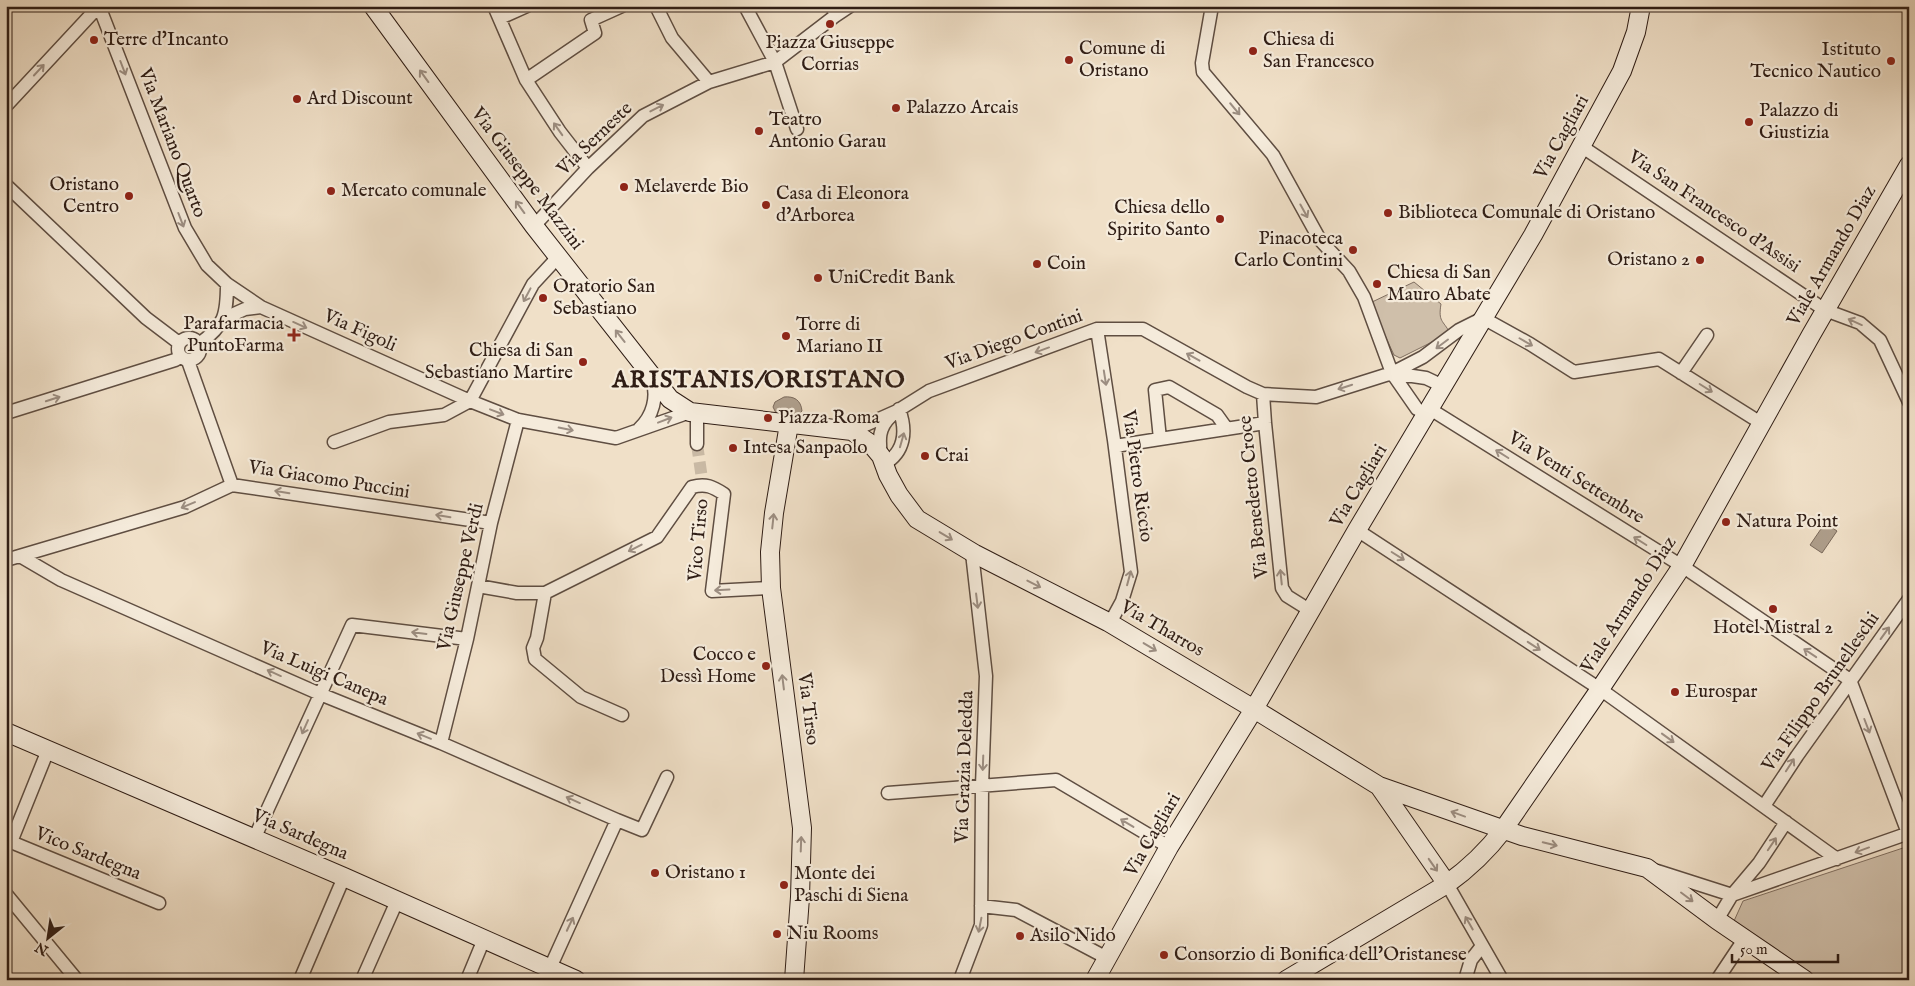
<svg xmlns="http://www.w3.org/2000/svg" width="1915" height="986" font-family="'IM FELL English',serif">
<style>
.green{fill:#cfbfaa;stroke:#7f6e60}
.water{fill:#ae9e8b;stroke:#7b6a5c}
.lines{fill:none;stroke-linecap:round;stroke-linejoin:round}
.street-tunnel{stroke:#c9b9a4;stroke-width:12;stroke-dasharray:12 6;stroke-linecap:butt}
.street-casing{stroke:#5f4e42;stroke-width:15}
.secondary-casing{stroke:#2f1d15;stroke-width:20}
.street{stroke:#f5ebdb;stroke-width:12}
.secondary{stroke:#f5ebdb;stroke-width:18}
.oneway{stroke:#9c8e82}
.poi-dot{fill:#8f2418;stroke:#f5ebdb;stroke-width:2}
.labels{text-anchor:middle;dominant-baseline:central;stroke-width:4.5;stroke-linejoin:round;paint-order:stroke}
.poi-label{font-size:19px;fill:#2f1d15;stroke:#f5ebdb;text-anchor:start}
.street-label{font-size:19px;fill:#2f1d15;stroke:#f5ebdb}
.district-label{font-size:24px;font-weight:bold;letter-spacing:1px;fill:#2f1d15;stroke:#f5ebdb}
</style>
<rect width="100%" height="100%" fill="#f0e0c8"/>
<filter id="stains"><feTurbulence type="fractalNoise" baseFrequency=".004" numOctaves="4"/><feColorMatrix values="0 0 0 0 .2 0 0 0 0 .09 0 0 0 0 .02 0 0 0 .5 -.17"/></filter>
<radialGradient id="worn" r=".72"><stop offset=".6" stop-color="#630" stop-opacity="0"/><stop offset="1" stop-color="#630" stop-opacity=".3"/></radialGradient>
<path class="green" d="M1414,282L1441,304C1438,322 1443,320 1450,333L1400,358L1394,355L1370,303Z
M1909,846V980H1820L1734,921L1743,901Z"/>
<path class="water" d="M784,397C794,396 801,400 802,411L797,416L776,413L773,407L775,402Z
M1825,523L1837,531L1822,553L1810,545Z"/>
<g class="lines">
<path class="street-tunnel" d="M697,444L702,479"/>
<defs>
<path id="street" d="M99,6L185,228L207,265L227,284L261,307L470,401L518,420L616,438L690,412
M494,6L526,80L560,132L588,168
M656,6L672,38L709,82
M745,6L775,62L797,129
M833,6L835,16L850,6
M1212,6L1202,63L1203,72L1273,155L1320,240L1349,271L1364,297L1392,373L1417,409L1427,414
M500,18L527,6
M526,80L595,33L591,20L622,6
M6,106L99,6
M1581,146L1825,310L1860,323L1880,340L1909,402
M6,185L146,318L179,343
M534,226L588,168L643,116L709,82L775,62L835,16
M225,318L245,309L261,307
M1097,329L1114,440L1131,572L1122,601L1110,623
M178 349a11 11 0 1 1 22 0a11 11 0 1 1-22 0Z
M199,344C225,325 227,315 227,284
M188,361L232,485
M1392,373L1426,378L1443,386
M1681,373L1707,335
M1263,394L1265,423L1282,588L1287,596L1311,611
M1430,409L1682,566L1850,680L1908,833
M6,413L175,360L180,357
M639,429C653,416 658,397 652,379
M1227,429L1217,415L1169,387L1155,390L1160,439L1265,423
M852,431L897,411L929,391L1097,329H1143L1247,387L1263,394L1316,397L1392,373L1423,357L1459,330L1483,318L1530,344L1574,372L1659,359L1761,423
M334,442L389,422L444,415L470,401L533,284L558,257
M697,444V413
M1115,446L1160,439
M881,456C879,440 878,428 891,416
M884,464C905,452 907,431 899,409
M232,485L491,523
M1357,530L1600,689L1837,859
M20,556L61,580L320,694L441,743L617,820L550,968
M6,560L185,507L232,485
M478,586L517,593H545L657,537L692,487C706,483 713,487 724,494L712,591L771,588
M545,593L537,638L533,648L535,659L581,697L622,715
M441,743L467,639L491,523L518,420
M48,750L11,842L159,903
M888,793L1056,780L1169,847
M1764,806L1797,756L1909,599
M617,820L642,830L667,777
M254,839L352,625L467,639
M1657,871L1732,895
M1447,884L1502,980
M6,894L77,980
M1732,895L1909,833
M981,906L1016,910L1107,958
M1717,920L1732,895L1759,863L1786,822
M300,980L344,877
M362,980L397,901
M467,980L484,939
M960,980L981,925L982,786L986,676L972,553
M1465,980L1471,960L1482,946
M1717,980L1745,938"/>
<path id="secondary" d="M373,6L534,226L670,399L690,412L852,431L871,444L881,456L888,475L899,495L917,519L975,554L1108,622L1254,709L1379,786L1522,836L1647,868L1717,920L1805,980
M789,424L774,513L770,552L771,588L802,828L800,897L794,980
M6,732L344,877L576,980
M1379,786L1447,884
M1095,980L1169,847L1254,709L1357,530L1533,235L1622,71L1636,32L1641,6
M1286,980L1447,884C1468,869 1487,851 1503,830L1600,689L1682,566L1811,335L1909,165"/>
</defs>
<use href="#street" class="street-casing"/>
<use href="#secondary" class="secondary-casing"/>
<use href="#street" class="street"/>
<use href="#secondary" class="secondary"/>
</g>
<defs><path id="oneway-shaft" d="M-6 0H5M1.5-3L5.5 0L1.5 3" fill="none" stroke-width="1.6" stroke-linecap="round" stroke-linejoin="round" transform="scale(1.25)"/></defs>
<g class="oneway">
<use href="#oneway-shaft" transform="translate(123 68) rotate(69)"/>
<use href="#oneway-shaft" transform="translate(39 70) rotate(-47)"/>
<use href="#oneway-shaft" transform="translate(424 76) rotate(-126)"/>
<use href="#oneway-shaft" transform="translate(657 108) rotate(-27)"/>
<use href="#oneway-shaft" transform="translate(1235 109) rotate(50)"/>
<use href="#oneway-shaft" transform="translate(558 129) rotate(-125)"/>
<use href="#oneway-shaft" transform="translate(520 207) rotate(-126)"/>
<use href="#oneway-shaft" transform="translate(1304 211) rotate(61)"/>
<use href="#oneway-shaft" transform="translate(181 220) rotate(69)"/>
<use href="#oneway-shaft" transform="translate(527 295) rotate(118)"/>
<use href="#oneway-shaft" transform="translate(1855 322) rotate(-156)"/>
<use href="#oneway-shaft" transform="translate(300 325) rotate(24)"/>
<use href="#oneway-shaft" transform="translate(620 336) rotate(-128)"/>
<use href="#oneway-shaft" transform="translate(1526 342) rotate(30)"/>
<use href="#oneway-shaft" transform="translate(1442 344) rotate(143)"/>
<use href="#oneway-shaft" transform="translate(1042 350) rotate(160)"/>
<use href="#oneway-shaft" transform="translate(1193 357) rotate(-151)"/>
<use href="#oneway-shaft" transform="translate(1105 378) rotate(81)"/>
<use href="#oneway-shaft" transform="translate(1345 387) rotate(162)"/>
<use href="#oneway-shaft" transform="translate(1706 388) rotate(32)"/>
<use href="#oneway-shaft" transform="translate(53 399) rotate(-18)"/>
<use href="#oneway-shaft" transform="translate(497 412) rotate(21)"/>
<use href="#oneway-shaft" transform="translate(665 420) rotate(-21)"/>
<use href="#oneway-shaft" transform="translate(566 429) rotate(11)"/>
<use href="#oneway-shaft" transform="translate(902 440) rotate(-74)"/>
<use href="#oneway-shaft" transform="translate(1502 454) rotate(-148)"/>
<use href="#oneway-shaft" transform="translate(282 492) rotate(-171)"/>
<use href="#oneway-shaft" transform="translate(188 505) rotate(157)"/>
<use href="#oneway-shaft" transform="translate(443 516) rotate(-171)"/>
<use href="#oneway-shaft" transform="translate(773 521) rotate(-84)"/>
<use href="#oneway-shaft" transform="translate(946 536) rotate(31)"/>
<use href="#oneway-shaft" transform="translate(1640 541) rotate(-148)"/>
<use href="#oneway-shaft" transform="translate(635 548) rotate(153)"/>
<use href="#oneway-shaft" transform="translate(1398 556) rotate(32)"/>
<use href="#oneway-shaft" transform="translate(1281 577) rotate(-96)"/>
<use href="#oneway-shaft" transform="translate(1129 578) rotate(-75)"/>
<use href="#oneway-shaft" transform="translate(1034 584) rotate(27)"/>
<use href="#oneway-shaft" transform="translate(722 590) rotate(177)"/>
<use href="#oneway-shaft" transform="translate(977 601) rotate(83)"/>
<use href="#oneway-shaft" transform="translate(419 633) rotate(-173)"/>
<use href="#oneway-shaft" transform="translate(1885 633) rotate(-54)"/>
<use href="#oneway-shaft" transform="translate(1534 646) rotate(33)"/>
<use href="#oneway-shaft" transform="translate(1150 647) rotate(31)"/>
<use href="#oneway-shaft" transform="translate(1810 653) rotate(-146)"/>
<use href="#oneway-shaft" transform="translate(274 673) rotate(-156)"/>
<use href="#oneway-shaft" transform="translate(783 682) rotate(-97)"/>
<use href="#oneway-shaft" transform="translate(1867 726) rotate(69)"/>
<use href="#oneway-shaft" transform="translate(305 727) rotate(114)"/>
<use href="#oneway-shaft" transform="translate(424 736) rotate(-158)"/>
<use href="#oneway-shaft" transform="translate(1668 738) rotate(36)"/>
<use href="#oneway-shaft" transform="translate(983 763) rotate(92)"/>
<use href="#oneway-shaft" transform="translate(1790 765) rotate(-57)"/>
<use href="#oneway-shaft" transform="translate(573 800) rotate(-156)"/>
<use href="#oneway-shaft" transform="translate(1458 814) rotate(-160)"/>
<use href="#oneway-shaft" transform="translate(1127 823) rotate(-149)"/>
<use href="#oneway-shaft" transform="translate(801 844) rotate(-88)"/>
<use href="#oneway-shaft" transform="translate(1550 844) rotate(14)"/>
<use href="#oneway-shaft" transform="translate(1772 844) rotate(-56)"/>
<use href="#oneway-shaft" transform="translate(1862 850) rotate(160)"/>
<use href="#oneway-shaft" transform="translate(1433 865) rotate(55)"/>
<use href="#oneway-shaft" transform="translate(1687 897) rotate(37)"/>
<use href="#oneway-shaft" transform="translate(1469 923) rotate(-120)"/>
<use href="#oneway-shaft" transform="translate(570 924) rotate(-65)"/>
<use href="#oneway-shaft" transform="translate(980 925) rotate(101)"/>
</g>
<g class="poi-dot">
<circle cx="830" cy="24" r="5"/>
<circle cx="94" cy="40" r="5"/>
<circle cx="1253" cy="51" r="5"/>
<circle cx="1069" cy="60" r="5"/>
<circle cx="1891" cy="61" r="5"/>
<circle cx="297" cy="99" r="5"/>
<circle cx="896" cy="108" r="5"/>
<circle cx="1749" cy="122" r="5"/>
<circle cx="759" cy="131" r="5"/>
<circle cx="624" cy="187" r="5"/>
<circle cx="331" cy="191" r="5"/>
<circle cx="129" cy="196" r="5"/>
<circle cx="766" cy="205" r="5"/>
<circle cx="1388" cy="213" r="5"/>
<circle cx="1220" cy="219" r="5"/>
<circle cx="1353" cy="250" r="5"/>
<circle cx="1700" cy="260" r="5"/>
<circle cx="1037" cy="264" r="5"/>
<circle cx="818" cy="278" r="5"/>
<circle cx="1377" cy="284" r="5"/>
<circle cx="543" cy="298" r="5"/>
<path d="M291.5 327.5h5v5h5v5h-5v5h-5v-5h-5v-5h5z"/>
<circle cx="786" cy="336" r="5"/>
<circle cx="583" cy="362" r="5"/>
<circle cx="768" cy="418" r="5"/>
<circle cx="733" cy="448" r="5"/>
<circle cx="925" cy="456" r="5"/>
<circle cx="1726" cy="522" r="5"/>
<circle cx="1773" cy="609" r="5"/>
<circle cx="766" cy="666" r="5"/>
<circle cx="1675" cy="692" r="5"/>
<circle cx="655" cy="873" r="5"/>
<circle cx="784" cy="885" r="5"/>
<circle cx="777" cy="934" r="5"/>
<circle cx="1020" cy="936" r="5"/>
<circle cx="1164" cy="955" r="5"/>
</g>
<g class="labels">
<g class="poi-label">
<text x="104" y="40">Terre d'Incanto</text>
<text x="1263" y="40">Chiesa di<tspan x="1263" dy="22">San Francesco</tspan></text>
<text x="830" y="43" text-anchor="middle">Piazza Giuseppe<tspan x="830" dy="22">Corrias</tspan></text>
<text x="1079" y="49">Comune di<tspan x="1079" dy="22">Oristano</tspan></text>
<text x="1881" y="50" text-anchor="end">Istituto<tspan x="1881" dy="22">Tecnico Nautico</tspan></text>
<text x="307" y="99">Ard Discount</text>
<text x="906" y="108">Palazzo Arcais</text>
<text x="1759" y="111">Palazzo di<tspan x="1759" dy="22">Giustizia</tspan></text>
<text x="769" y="120">Teatro<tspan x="769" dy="22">Antonio Garau</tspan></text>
<text x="119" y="185" text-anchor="end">Oristano<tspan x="119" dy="22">Centro</tspan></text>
<text x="634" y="187">Melaverde Bio</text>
<text x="341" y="191">Mercato comunale</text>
<text x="776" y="194">Casa di Eleonora<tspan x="776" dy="22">d'Arborea</tspan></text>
<text x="1210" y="208" text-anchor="end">Chiesa dello<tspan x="1210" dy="22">Spirito Santo</tspan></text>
<text x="1398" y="213">Biblioteca Comunale di Oristano</text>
<text x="1343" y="239" text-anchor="end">Pinacoteca<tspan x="1343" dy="22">Carlo Contini</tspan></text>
<text x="1690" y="260" text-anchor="end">Oristano 2</text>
<text x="1047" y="264">Coin</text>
<text x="1387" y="273">Chiesa di San<tspan x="1387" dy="22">Mauro Abate</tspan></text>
<text x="828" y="278">UniCredit Bank</text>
<text x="553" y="287">Oratorio San<tspan x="553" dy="22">Sebastiano</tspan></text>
<text x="284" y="324" text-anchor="end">Parafarmacia<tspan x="284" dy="22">PuntoFarma</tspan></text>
<text x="796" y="325">Torre di<tspan x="796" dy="22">Mariano II</tspan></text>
<text x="573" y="351" text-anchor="end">Chiesa di San<tspan x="573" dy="22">Sebastiano Martire</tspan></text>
<text x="778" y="418">Piazza Roma</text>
<text x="743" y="448">Intesa Sanpaolo</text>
<text x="935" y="456">Crai</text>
<text x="1736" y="522">Natura Point</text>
<text x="1773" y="628" text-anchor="middle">Hotel Mistral 2</text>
<text x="756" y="655" text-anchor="end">Cocco e<tspan x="756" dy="22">Dessì Home</tspan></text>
<text x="1685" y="692">Eurospar</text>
<text x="665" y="873">Oristano 1</text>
<text x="794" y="874">Monte dei<tspan x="794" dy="22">Paschi di Siena</tspan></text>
<text x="787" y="934">Niu Rooms</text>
<text x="1030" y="936">Asilo Nido</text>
<text x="1174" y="955">Consorzio di Bonifica dell'Oristanese</text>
</g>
<g class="street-label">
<text transform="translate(1562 137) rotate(-61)">Via Cagliari</text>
<text transform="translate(595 139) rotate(-44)">Via Serneste</text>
<text transform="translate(172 143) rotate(69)">Via Mariano Quarto</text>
<text transform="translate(527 179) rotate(53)">Via Giuseppe Mazzini</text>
<text transform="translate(1714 212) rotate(34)">Via San Francesco d'Assisi</text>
<text transform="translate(1832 256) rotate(-60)">Viale Armando Diaz</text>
<text transform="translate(360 331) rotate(24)">Via Figoli</text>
<text transform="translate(1014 340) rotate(-20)">Via Diego Contini</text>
<text transform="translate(1137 476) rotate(82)">Via Pietro Riccio</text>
<text transform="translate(1576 478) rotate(32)">Via Venti Settembre</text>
<text transform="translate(329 480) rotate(9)">Via Giacomo Puccini</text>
<text transform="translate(1359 486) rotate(-59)">Via Cagliari</text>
<text transform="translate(1254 497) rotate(-96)">Via Benedetto Croce</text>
<text transform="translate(699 540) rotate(-85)">Vico Tirso</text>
<text transform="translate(461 577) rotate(-77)">Via Giuseppe Verdi</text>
<text transform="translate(1629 605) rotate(-57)">Viale Armando Diaz</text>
<text transform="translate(1162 629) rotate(30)">Via Tharros</text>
<text transform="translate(324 674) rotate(23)">Via Luigi Canepa</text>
<text transform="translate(1821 692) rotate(-55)">Via Filippo Brunelleschi</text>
<text transform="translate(808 709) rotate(83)">Via Tirso</text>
<text transform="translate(965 767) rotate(-88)">Via Grazia Deledda</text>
<text transform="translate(300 835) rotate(23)">Via Sardegna</text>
<text transform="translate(1153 835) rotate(-60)">Via Cagliari</text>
<text transform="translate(88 854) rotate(22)">Vico Sardegna</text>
</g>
<g class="district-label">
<text x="759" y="380">ARISTANIS/ORISTANO</text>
</g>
</g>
<rect width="1915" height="986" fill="none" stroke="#f0e0c8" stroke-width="25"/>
<rect x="8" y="8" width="1900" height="971" fill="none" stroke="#2f1d15" stroke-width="2.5"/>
<rect x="12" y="12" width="1890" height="961" fill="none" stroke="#2f1d15"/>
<g transform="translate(48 938) rotate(210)" stroke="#f5ebdb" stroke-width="4" paint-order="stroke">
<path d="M0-4L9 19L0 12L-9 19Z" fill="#2f1d15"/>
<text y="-8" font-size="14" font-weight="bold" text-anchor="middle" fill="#2f1d15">N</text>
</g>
<path d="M1732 954v8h106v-8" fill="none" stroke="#2f1d15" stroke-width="2.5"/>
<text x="1740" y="954" font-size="15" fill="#2f1d15" stroke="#f5ebdb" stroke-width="4" paint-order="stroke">50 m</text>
<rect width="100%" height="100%" filter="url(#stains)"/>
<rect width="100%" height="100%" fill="url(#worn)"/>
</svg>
